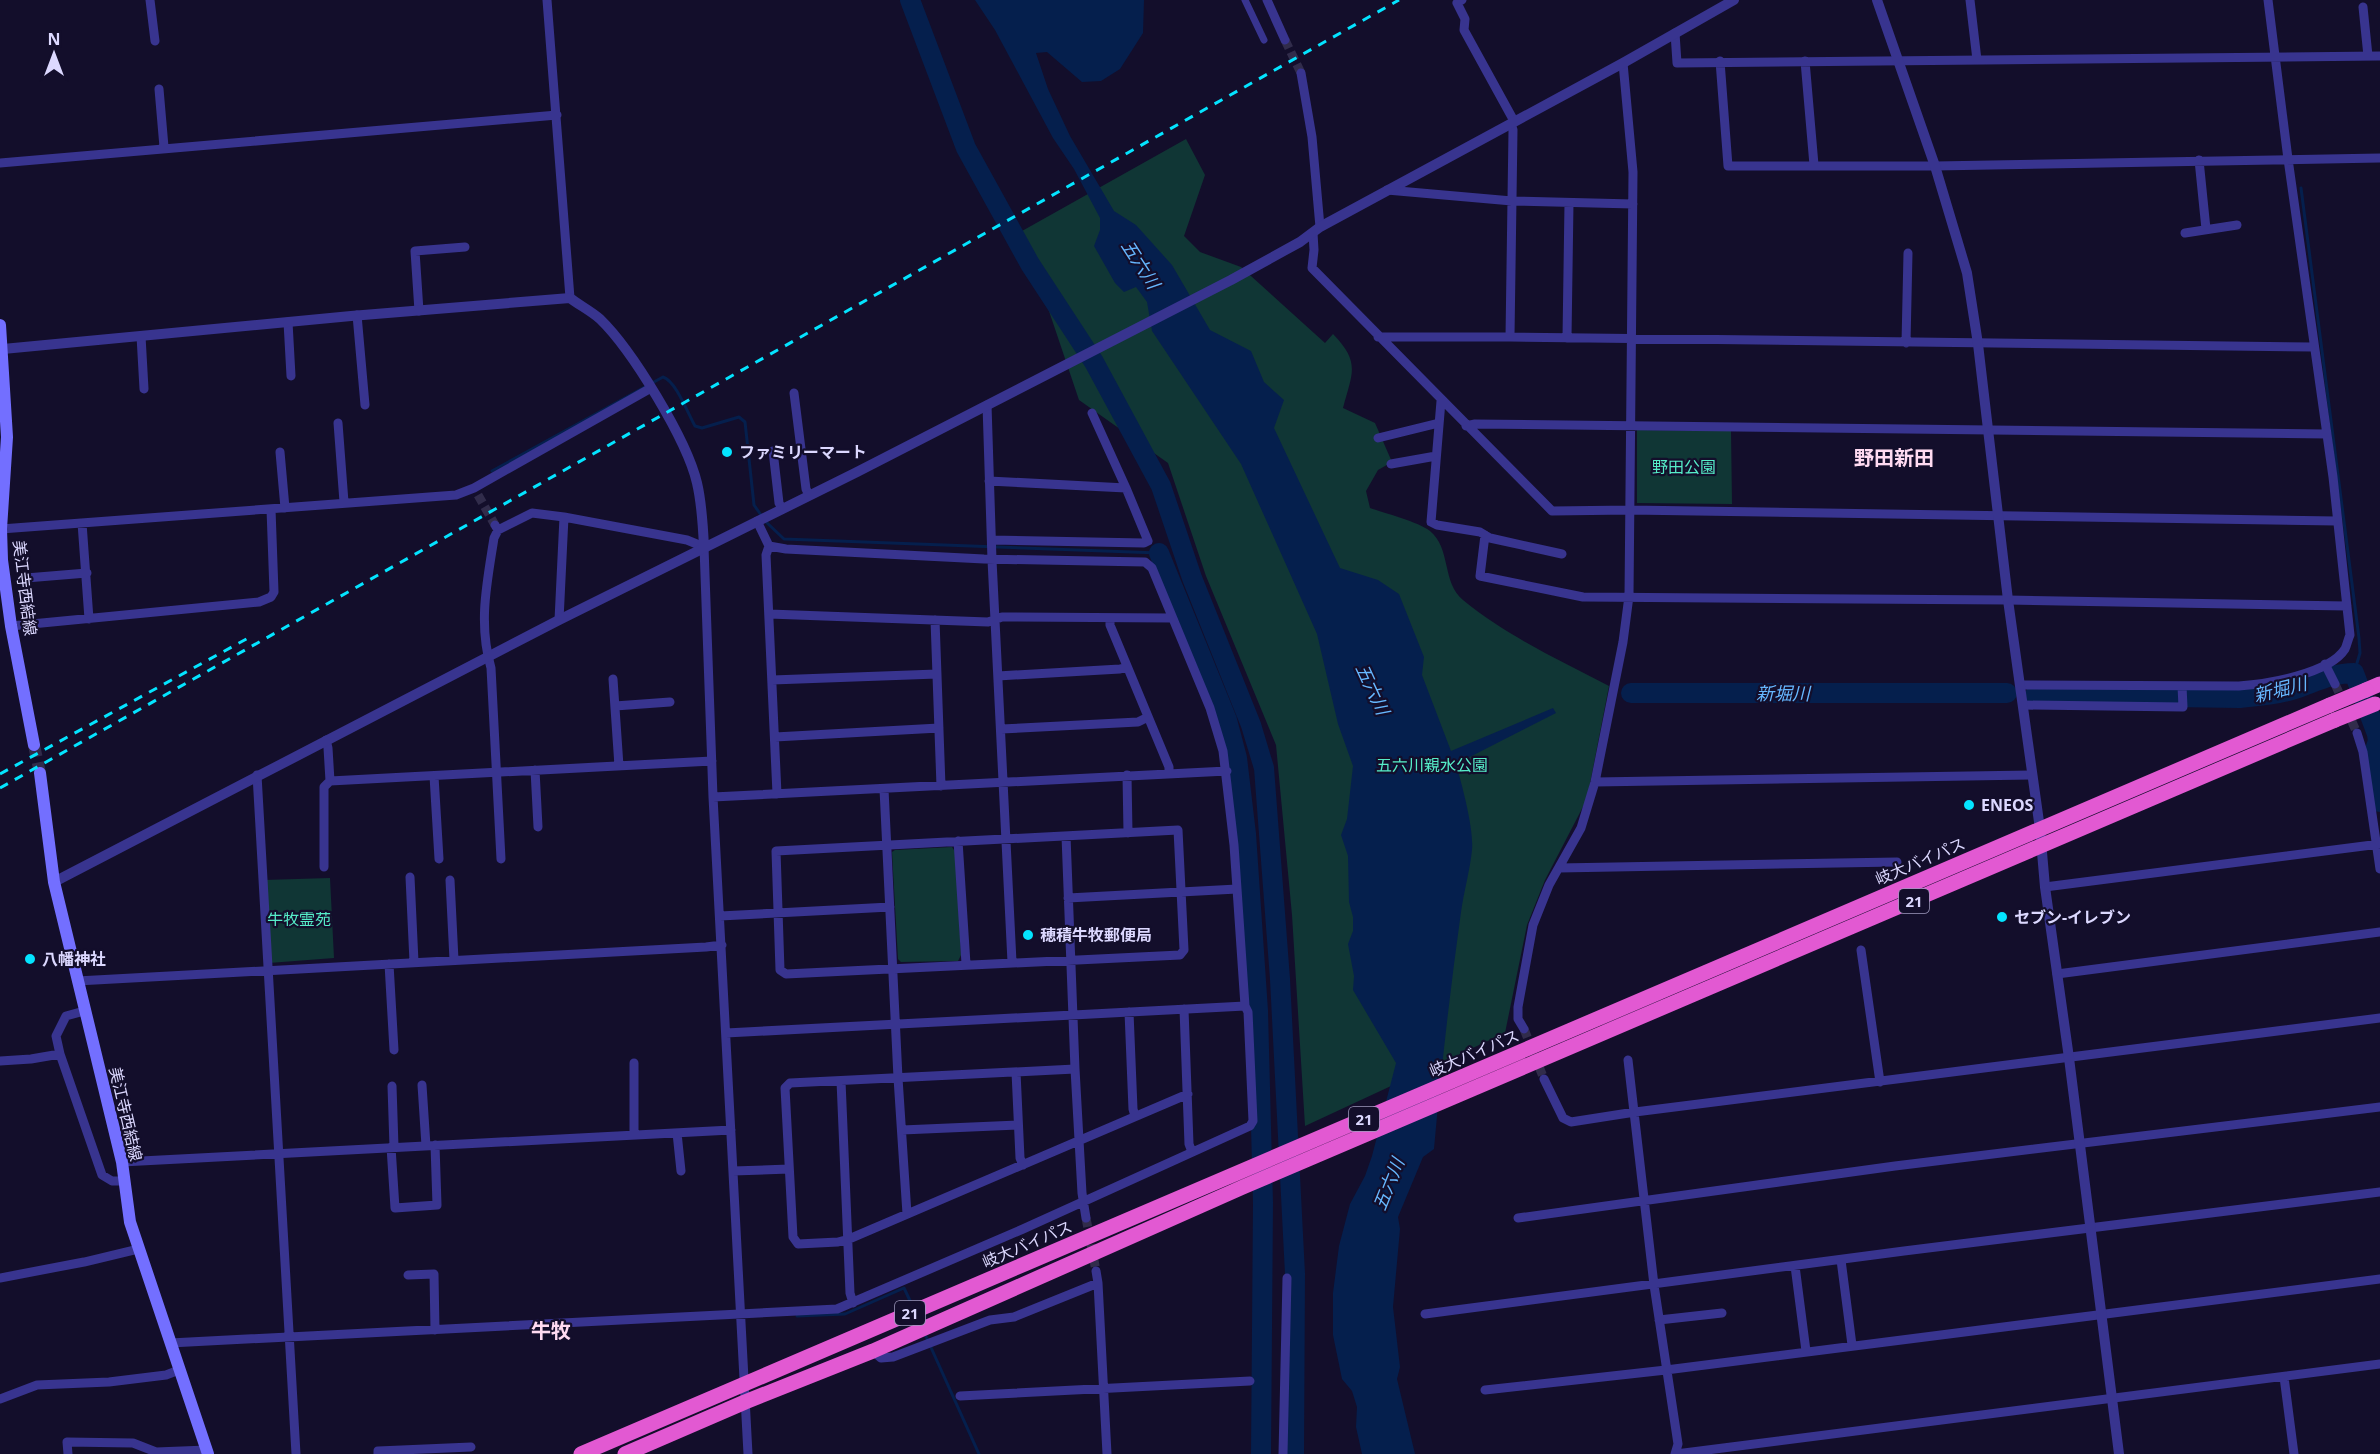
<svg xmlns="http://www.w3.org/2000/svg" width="2380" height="1454" font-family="'Noto Sans','Noto Sans JP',sans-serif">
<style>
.green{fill:#103635}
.water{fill:#051f4d}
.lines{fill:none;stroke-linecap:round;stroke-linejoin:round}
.stream{stroke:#051f4d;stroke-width:3}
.river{stroke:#051f4d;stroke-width:20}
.minor-tunnel{stroke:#312c4b;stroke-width:9;stroke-dasharray:9 4.5;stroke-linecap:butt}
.secondary-tunnel{stroke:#312c4b;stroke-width:12;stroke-dasharray:12 6;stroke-linecap:butt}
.pedestrian{stroke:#38348f;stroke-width:7}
.minor{stroke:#38348f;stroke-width:9}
.tertiary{stroke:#38348f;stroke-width:10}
.secondary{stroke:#736fff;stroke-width:12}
.trunk{stroke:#e259d2;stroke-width:15}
.rail{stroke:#04e4ff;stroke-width:3;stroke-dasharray:9 8;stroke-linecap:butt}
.trunk-bridge{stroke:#e259d2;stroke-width:15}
.poi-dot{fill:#04e4ff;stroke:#130e2b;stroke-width:2}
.labels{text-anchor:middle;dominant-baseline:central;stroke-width:4.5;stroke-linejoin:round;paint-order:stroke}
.shield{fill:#130e2b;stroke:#a09bbf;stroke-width:1.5}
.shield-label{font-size:15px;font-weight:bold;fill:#dcd8ff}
.poi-label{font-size:16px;font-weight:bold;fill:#dcd8ff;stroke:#130e2b;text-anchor:start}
.park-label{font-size:16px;fill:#56edc8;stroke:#130e2b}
.street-label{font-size:16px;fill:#dcd8ff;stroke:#130e2b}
.water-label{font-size:18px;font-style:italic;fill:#66b7ff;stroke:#130e2b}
.quarter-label{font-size:20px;font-weight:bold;fill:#ffdaf1;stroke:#130e2b}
</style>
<rect width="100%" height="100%" fill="#130e2b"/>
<path class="green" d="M1186,139L1205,175L1184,236L1200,252L1241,267L1325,343L1333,334C1361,363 1352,373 1343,408L1375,423L1392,462L1378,470L1366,491L1370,508C1384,513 1419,522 1430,531C1451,548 1442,583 1463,600C1507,636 1559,660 1609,686L1587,799L1545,880L1527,925L1505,1033L1305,1126L1292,915L1276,745L1206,576L1168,463L1079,400L1022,231Z
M1637,430L1731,431L1732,504L1637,503Z
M952,847L956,853L961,955L958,961L901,962L898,959L892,852L895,850Z
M330,878L334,958L269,963L264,880Z"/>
<path class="water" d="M975,0H1144L1143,33L1120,69L1101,81L1082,82L1047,52L1036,53L1048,89L1070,136L1114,211L1136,225L1172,265L1210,330L1251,351L1264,382L1284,400L1274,428L1340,568L1378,580L1399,594L1424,657L1422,675L1451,751L1553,708L1556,713L1456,764C1462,785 1474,829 1472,850C1470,870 1464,891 1461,912C1450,991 1441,1070 1434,1149L1423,1157L1398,1217L1400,1229L1393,1307L1400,1367L1397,1379L1415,1454H1362L1356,1427L1357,1407L1352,1391L1342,1379L1333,1335V1293L1339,1246L1350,1204L1365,1176L1372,1156L1396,1063L1353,990L1354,976L1348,944L1353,931V917L1349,902L1348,856L1341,835L1347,819L1353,766L1338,724L1317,634L1241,464L1152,331L1147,302L1136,287L1124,292L1115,283L1094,246L1100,230V218L1074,169L1053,138L995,30Z"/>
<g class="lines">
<path class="stream" d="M2301,188L2359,638L2360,653L2354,673
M492,471L663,377C676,381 688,414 695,426L702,428L739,417L745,422L754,505L761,515
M765,521L784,539L1159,553
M2378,741L2380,740
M797,1316L845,1314L904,1288L913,1307
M924,1332L979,1454"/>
<path class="river" d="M910,0L966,148L1030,264L1094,362L1161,486L1192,578L1251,725L1264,768L1280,979L1295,1274L1294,1454
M1159,553L1227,720L1237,758L1246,834L1258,1011L1263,1203L1261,1454
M1631,693H2007
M2035,695L2240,698C2259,696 2277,695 2295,689C2316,682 2332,673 2354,673L2377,734L2378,741L2374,753L2380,802"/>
<path class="minor-tunnel" d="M1285,40L1301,73
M478,495L495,525
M2335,684L2357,733
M1524,1029L1544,1079
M1086,1218L1096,1271"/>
<path class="secondary-tunnel" d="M34,745L40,773"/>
<path class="pedestrian" d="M1245,0L1264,40"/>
<path class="minor" d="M150,0L155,41
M547,0L570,298
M1267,0L1285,40
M1462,0L1457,3L1465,19L1464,30L1514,121
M1970,0L1977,60
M2363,7L2368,56
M1675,33L1677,63L2380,56
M1720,61L1728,166H1935L2380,158
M1805,61L1814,165
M1301,73L1312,137L1320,227
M159,89L164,147
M2199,160L2206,229
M0,163L557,115
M1387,190L1512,201L1633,204
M1313,233L1314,250L1312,268L1552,511L1630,510L2336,521
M2185,233L2237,225
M419,311L415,251L465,247
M357,315L365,405
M288,322L291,376
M141,336L144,389
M1378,337H1510L2313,347
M1510,337L1513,130L1511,124
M1567,338L1569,203
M1906,343L1908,253
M794,393L806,489L809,495
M1441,401L1431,522L1437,525L1480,532L1490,538L1562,554
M987,405L992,560L1012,962
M1092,413L1126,488
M338,423L344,502
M1466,426L1475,424L2327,434
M1378,438L1439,423
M773,451L779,503L782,508
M280,452L285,508
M1391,464L1436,456
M989,481L1126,488L1148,541L1144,543L992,540
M757,521L769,546L766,555L777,794
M82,523L89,619
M495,525L498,530L532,513L564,517L687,540L704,547L713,797L748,1454
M1,529L456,495L474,488L651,388
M498,530L494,538C487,583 478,623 491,668L501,859
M1485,535L1480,576L1583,597L2008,600L2347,606
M26,578L87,573
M769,614L988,622L1002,617L1172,618
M1110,618V625L1169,767V773
M559,620L564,517
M935,620L941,786
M11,626L259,602L271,597L274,592L271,509
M2325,664L2335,684
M998,676L1120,669L1127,667
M613,679L619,766
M772,680L937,674
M2021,685L2239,686C2267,684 2329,674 2345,649C2347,645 2348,639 2350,635L2333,477L2288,159L2268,0
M2023,705L2183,707L2182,686
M615,706L670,702
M1001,729L1138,722L1148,717
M2357,733L2363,752L2380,869
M775,737L939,728
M535,770L538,827
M257,775L296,1454
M1127,775L1128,833
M434,776L439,859
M330,781L712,761
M1595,782L2031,775
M884,789L898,1078L907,1214
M713,797L1227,771
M1178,830L1184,950L1180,955L786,974L780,970L776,851Z
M1066,836L1075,1069L1082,1193L1086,1218
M958,841L966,964
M324,867V787L330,781L328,748L326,740
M1559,868L1897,862
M410,877L414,962
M450,880L454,960
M2045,887L2380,844
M1068,898L1237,889
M720,916L890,907
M1861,950L1880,1082
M389,964L394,1050
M2057,974L2380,932
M77,981L706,947L722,945
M1184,1009L1189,1144L1192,1152
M1129,1012L1133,1109L1135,1116
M1524,1029L1518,1019V1007L1533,925L1549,885L1581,828L1595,782L1623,642L1629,596L1633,172L1623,63
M726,1033L1245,1006
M60,1054L102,1175L112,1181H124
M1628,1060L1654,1285L1678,1444L1675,1454
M0,1061L31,1059L60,1054L56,1036L66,1016L84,1011
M1075,1069L790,1083L785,1088L793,1237L798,1244L838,1242L849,1239L1188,1094
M1016,1072L1020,1158L1023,1165
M1544,1079L1563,1118L1571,1122L1635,1112L2380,1018
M841,1081L850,1293L853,1303
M422,1085L426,1146
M392,1086L394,1147
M902,1130L1018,1125
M677,1133L681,1171
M634,1135V1063
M391,1147L395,1208L437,1205L435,1145
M122,1162L731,1130
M733,1171L789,1169
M1518,1218L1895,1166L2380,1107
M1841,1260L1852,1345
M1795,1266L1806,1351
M1096,1271L1098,1283L1107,1454
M408,1275L434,1274L435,1330
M0,1278L84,1262L138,1249
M1425,1314L1904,1251L2380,1192
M1659,1320L1722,1313
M170,1343L837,1309L1023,1229L1250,1126L1253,1121L1248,1012L1245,1006L1234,845L1223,751L1210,708L1152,568L1145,562L984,559L786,549L769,546
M873,1351L881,1358L893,1357L990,1320L1014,1317L1098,1283
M2284,1377L2294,1454
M1485,1390L1666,1370L2380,1279
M960,1396L1250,1381
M0,1399L37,1385L109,1382L166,1375L179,1370
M68,1454L67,1442L133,1443L156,1452L207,1450
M378,1454V1451L471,1447
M1283,1454L1287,1278
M1676,1454L2380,1364"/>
<path class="tertiary" d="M1877,0L1935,166L1967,273L1978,344L2008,600L2040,829L2045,887L2069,1058L2119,1454
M3,349L351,316L570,298C579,305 591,311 600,319C632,350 687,440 697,483C702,504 703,526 704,547
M54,882L559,620L857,472L1231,280L1300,242L1320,227L1623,63L1734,0"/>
<path class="secondary" d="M0,325L7,437L1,529L2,560L11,626L34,745
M40,773L54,882L122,1162L130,1222L208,1454"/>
<path class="trunk" d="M2366,690L2380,684
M581,1454L2330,705
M625,1454L745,1402L873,1351L1243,1187L2335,720"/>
<path class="rail" d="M0,774L250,637
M0,788L1399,0"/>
<path class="trunk-bridge" d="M2330,705L2366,690
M2335,720L2375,704"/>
</g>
<g class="poi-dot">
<circle cx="727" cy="452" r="6"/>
<circle cx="1969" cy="805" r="6"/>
<circle cx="2002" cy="917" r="6"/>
<circle cx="1028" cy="935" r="6"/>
<circle cx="30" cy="959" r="6"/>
</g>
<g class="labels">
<g class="shield">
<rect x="1899" y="889" width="30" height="24" rx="4.5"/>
<rect x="1349" y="1107" width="30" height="24" rx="4.5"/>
<rect x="895" y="1301" width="30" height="24" rx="4.5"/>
</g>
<g class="shield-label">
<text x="1914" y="901">21</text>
<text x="1364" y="1119">21</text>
<text x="910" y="1313">21</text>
</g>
<g class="poi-label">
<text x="739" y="452">ファミリーマート</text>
<text x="1981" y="805">ENEOS</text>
<text x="2014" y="917">セブン-イレブン</text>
<text x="1040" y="935">穂積牛牧郵便局</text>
<text x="42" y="959">八幡神社</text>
</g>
<g class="park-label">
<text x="1684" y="467">野田公園</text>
<text x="1432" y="765">五六川親水公園</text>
<text x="299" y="919">牛牧霊苑</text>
</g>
<g class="street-label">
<text transform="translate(25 588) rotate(83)">美江寺西結線</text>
<text transform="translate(1920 861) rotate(-23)">岐大バイパス</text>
<text transform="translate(1474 1053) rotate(-23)">岐大バイパス</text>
<text transform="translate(126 1114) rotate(77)">美江寺西結線</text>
<text transform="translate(1027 1244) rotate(-23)">岐大バイパス</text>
</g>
<g class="water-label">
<text transform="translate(1141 264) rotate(57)">五六川</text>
<text transform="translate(1373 689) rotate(65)">五六川</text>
<text transform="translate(2280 689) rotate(-14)">新堀川</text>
<text x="1783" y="693">新堀川</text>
<text transform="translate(1388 1184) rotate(-68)">五六川</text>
</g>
<g class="quarter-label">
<text x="1894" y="457">野田新田</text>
<text x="551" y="1330">牛牧</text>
</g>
</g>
<g transform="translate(54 54)" stroke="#130e2b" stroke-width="4.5" paint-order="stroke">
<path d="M0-4.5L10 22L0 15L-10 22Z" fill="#dcd8ff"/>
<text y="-9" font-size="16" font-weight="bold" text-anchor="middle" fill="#dcd8ff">N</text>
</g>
</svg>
